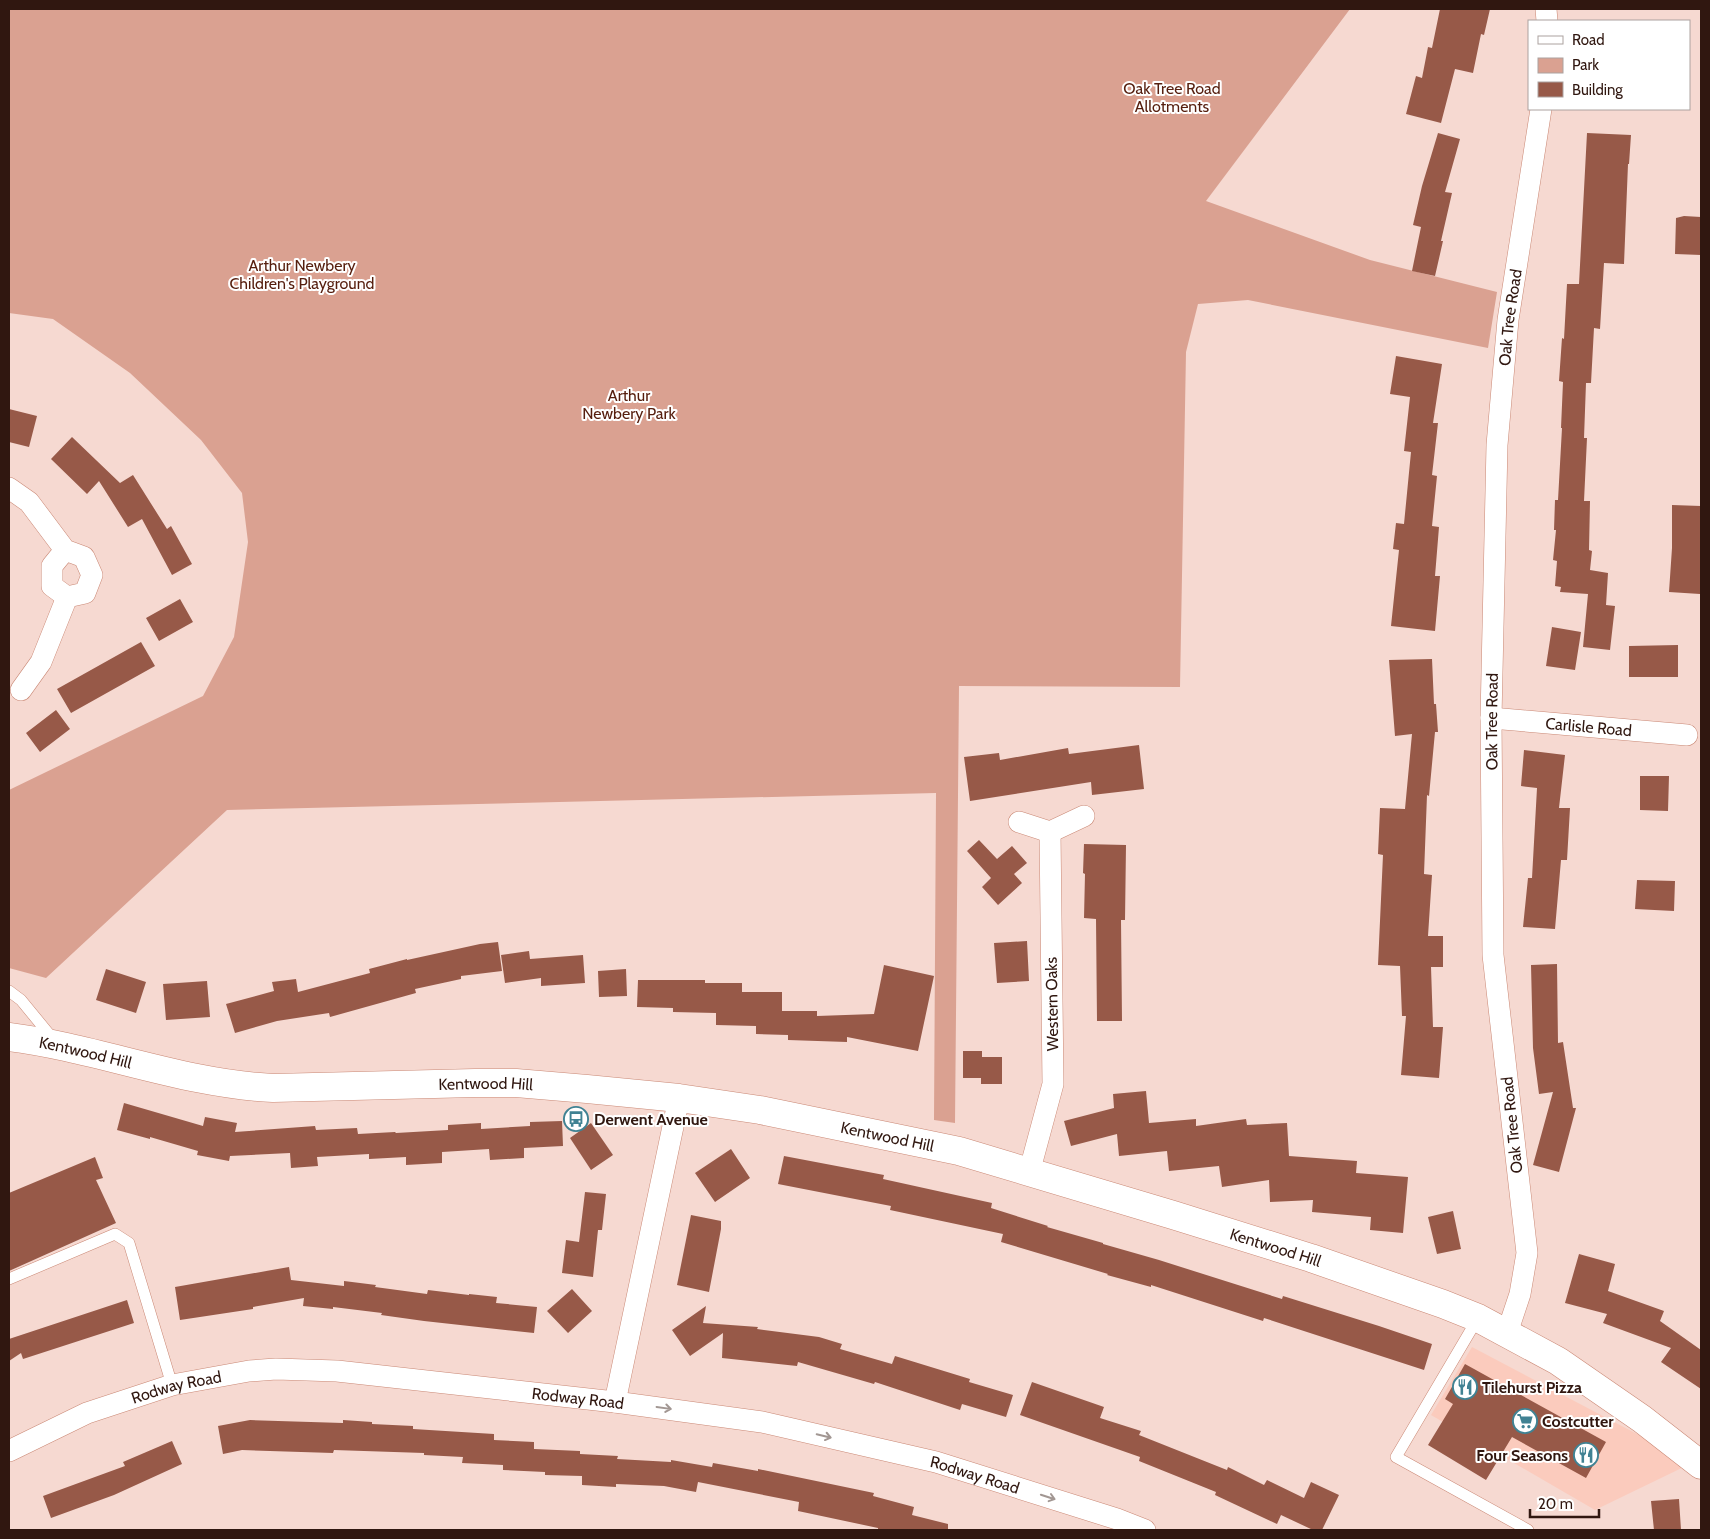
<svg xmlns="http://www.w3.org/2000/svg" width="1710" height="1539" font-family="Cabin,sans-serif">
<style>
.built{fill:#fbcbbd}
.green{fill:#daa191}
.building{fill:#975948}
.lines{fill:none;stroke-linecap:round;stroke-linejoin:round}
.service-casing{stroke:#ca8875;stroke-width:12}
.minor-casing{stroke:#ca8875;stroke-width:22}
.tertiary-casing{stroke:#ca8875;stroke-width:29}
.service{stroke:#fff;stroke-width:11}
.minor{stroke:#fff;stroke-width:21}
.tertiary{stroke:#fff;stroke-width:28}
.oneway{stroke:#a29793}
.labels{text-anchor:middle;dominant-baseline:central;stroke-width:4;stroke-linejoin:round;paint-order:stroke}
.park-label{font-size:16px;fill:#561e0e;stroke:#fff}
.street-label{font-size:16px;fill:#301710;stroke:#fff}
.poi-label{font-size:16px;font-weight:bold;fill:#301710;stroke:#fff;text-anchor:start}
</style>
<rect width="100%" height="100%" fill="#f6d9d1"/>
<path class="built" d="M1472,1347L1692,1463L1595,1510L1431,1415Z"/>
<path class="green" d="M9,9H1350L1206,201L1370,260L1497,292L1488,348L1248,300L1198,304L1186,352L1180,687L959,686L955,1123L934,1120L936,793L227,810L46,978L9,968V790L203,696L234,637L248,542L242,493L201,440L130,373L53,319L9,313Z"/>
<path class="building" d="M1440,9H1490L1484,35L1481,34L1473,73L1455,69L1441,123L1406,114L1416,76L1422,78L1428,47L1432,48Z
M1438,133L1460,139L1445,192L1452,193L1441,241H1443L1435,276L1412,271L1421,227L1413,225L1422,186Z
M1587,133L1631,135L1629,164H1628L1624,264L1604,263L1600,329L1594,328L1591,383H1586L1584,438H1587L1584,501H1590L1589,550L1592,551L1590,570L1608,573L1606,605L1615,606L1610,650L1583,647L1588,594L1560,592L1561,587L1555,586L1557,561L1553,560L1556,530H1554L1555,500H1558L1562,428H1561L1563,382L1559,381L1562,338L1564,339L1567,284H1579Z
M1684,216L1701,217V255L1675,254L1676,218Z
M1396,356L1442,364L1433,423H1438L1432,475L1437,476L1432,526L1439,527L1435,576H1440L1435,631L1391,626L1399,550L1393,549L1396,523L1404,524L1411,452L1404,451L1410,397L1390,394Z
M9,409L37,416L29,447L9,442Z
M72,437L120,483L133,475L167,529L171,526L192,564L172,575L142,519L128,527L99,481L87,494L51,459Z
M1672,505L1701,506L1700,594L1669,592L1672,548Z
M180,599L193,622L159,641L146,618Z
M1552,627L1581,632L1575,670L1546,666Z
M141,642L155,666L71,713L57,689Z
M1678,645V677H1629V646Z
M1432,659L1434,704H1436L1438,732H1435L1429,796L1427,795L1424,874L1432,875L1428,936H1443V967H1431L1433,1027H1443L1439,1078L1401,1075L1406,1016H1402L1400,966L1378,965L1383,855L1378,854L1380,808L1405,809L1412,734L1395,736L1389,660Z
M56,710L70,729L40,752L26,733Z
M1139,745L1144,789L1092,795L1091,782L970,801L964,757L999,753L1000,760L1068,748L1069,754Z
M1524,750L1565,755L1559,808H1570L1567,860H1561L1555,929L1523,927L1528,878H1532L1537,788L1521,786Z
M1640,776H1669L1668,811L1640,810Z
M979,840L997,859L1012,846L1027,863L1014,874L1022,883L998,905L982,887L991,878L967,851Z
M1084,844L1126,845L1125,920H1121L1122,1021H1097L1096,919L1084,918L1085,874L1083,873Z
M1637,880L1675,881L1674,911L1635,909Z
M1027,941L1029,981L997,983L994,943Z
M498,942L502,971L461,976V979L415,989L416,993L330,1017L329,1013L277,1021L235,1033L226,1004L274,991L272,982L296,979L298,992L370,973L369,969L407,959V960L480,944Z
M529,951L530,959L583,955L585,983L541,986V978L505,983L501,955Z
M1557,964L1558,1043L1563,1042L1573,1108H1576L1559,1172L1533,1165L1553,1092L1539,1094L1533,1048L1531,965Z
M884,965L934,976L918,1051L847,1037V1042L788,1040V1035L756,1034V1026L716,1025V1013L673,1012V1008L637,1007L638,980H705V983H742V992H782V1011H817V1016L874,1014Z
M106,969L146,982L136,1013L96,1000Z
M626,969L627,996L599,997L598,971Z
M207,981L210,1017L166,1020L163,984Z
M963,1051H982V1057H1002V1084H981V1078H963Z
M1146,1091L1149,1123L1196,1119V1126L1246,1119L1247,1125L1287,1123L1289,1156L1357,1161L1356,1173L1408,1177L1403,1233L1370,1230L1371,1217L1312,1212L1313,1200L1270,1202L1269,1180L1222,1187L1219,1166L1169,1171L1167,1151L1119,1156L1117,1134L1071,1146L1064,1121L1114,1108L1113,1094Z
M124,1103L203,1126L205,1117L237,1123L235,1132L315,1126L316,1130L357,1128L358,1134L395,1132L396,1133L448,1130V1125L481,1123V1129L530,1126V1122L562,1121L563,1146L524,1148V1158L490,1160L489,1149L442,1152V1163L406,1165V1157L369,1159V1154L317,1157L318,1166L291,1168L290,1153L230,1156L229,1161L197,1155L198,1151L150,1137V1139L117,1130Z
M591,1123L613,1155L591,1170L570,1138Z
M731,1149L750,1178L715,1202L695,1173Z
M784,1156L884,1175L883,1179L992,1203L991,1208L1048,1226L1047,1227L1103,1243V1244L1159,1260L1282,1299L1283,1296L1379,1326L1432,1344L1424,1370L1264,1318L1263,1321L1151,1285V1287L1107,1275L1108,1274L1001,1242L1003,1234L890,1210L891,1206L778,1184Z
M95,1157L103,1178L96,1180L116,1223L9,1271V1193Z
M585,1192L606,1194L602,1230H598L593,1277L562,1273L566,1240L579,1242Z
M1453,1211L1461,1249L1437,1254L1428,1217Z
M691,1215L721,1221V1229L709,1292L677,1285Z
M1579,1254L1615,1264L1608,1291L1664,1311L1660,1321L1701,1350V1389L1661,1362L1671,1348L1603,1323L1607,1314L1565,1303Z
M289,1267L291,1280L344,1286V1281L376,1285L375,1287L427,1294L428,1290L469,1295V1294L497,1297L496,1303L537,1307L534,1333L424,1321L381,1315L382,1313L333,1307V1309L303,1306L304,1298L253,1307V1309L180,1320L175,1287Z
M572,1289L592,1311L568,1333L547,1311Z
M127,1300L134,1323L23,1359L21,1353L9,1361V1339Z
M706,1306L703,1323L758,1327L757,1329L819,1337L842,1344L840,1349L892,1364L895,1356L970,1379L969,1382L1013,1395L1006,1417L962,1404L960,1410L875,1382L874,1384L798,1362L797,1366L722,1358L723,1333L690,1356L672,1330Z
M1465,1364L1606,1442L1586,1478L1512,1437L1486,1480L1428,1445L1453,1404L1445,1399Z
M1032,1382L1104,1407L1100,1418L1141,1431L1139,1435L1227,1470L1228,1467L1264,1485L1267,1480L1304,1498L1311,1482L1339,1495L1322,1530H1313L1281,1515L1277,1524L1215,1495L1216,1492L1139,1461L1140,1457L1020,1415Z
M250,1420L343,1423V1420L372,1422V1424L413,1426V1429L494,1434V1440L534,1442V1449L580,1451V1454L618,1456L617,1459L671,1462V1460L712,1467L713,1463L758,1471V1469L874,1493L873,1496L914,1507L912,1515L948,1524V1530H878V1528L798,1511L799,1502L698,1482L696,1492L664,1486L616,1484V1487L582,1485V1476L545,1475V1472L503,1470V1465L462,1463L463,1457L424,1455V1453L334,1450L333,1453L242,1450L223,1454L218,1426Z
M172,1441L182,1464L114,1495L51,1518L43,1496L125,1466L123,1462Z
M1679,1499L1681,1530H1654L1651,1501Z"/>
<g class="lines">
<defs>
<path id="service" d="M9,991L21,1000L53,1039
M9,1279L115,1234L129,1243L172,1385
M1478,1318L1396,1457L1528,1530"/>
<g id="minor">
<path d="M1546,9L1547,21"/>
<path d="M9,488L29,502L65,550L84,557L92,575L85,593L67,597L52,586V566L65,550"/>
<path d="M21,690L41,662L67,597"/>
<path id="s1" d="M1491,718L1687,735"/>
<path d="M1019,822L1050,832L1084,816"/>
<path d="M1029,1173L1053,1084L1050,832"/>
<path id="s2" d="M1507,1333L1520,1294L1527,1253L1493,955L1491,718L1497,445L1508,320L1541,109"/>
<path d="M615,1402L679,1098"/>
<path id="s3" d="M9,1451L87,1413L172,1385L249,1371L276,1369L337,1371L615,1402L762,1422L936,1462L1117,1519L1145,1530"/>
</g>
<g id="tertiary">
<path id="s4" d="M9,1037C98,1048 183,1084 273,1088L475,1083H516L587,1089L679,1098L760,1110L959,1151L1173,1215L1311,1258L1443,1304L1478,1318L1558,1361L1642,1419L1701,1465"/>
</g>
</defs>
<use href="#service" class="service-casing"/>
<use href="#minor" class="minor-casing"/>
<use href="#tertiary" class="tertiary-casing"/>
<use href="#service" class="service"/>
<use href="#minor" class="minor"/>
<use href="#tertiary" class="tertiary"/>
</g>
<defs><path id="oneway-shaft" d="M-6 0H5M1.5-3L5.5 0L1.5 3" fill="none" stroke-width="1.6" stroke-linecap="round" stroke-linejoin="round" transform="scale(1.25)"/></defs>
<g class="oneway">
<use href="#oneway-shaft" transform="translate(664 1408) rotate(8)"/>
<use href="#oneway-shaft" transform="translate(824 1436) rotate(13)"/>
<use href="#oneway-shaft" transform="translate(1048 1497) rotate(18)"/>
</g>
<defs>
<symbol id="bus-ring" viewBox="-11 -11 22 22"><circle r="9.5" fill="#fff" stroke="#408293" stroke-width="1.5"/><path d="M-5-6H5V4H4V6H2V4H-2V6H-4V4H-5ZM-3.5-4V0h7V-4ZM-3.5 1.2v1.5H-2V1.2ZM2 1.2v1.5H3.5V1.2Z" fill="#408293"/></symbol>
<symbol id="restaurant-ring" viewBox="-11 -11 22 22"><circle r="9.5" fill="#fff" stroke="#408293" stroke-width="1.5"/><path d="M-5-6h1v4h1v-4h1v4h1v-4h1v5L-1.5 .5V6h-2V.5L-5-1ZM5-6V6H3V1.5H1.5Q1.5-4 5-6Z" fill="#408293"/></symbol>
<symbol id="supermarket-ring" viewBox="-11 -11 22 22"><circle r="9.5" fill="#fff" stroke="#408293" stroke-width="1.5"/><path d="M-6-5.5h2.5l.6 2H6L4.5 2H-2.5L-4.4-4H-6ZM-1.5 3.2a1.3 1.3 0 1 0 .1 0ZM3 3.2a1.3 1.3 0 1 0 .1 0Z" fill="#408293"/></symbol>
</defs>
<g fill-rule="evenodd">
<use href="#bus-ring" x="562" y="1105" width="28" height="28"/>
<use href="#restaurant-ring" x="1451" y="1373" width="28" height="28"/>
<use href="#supermarket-ring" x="1511" y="1407" width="28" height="28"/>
<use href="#restaurant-ring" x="1572" y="1441" width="28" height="28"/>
</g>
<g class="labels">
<g class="park-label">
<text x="1172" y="88">Oak Tree Road<tspan x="1172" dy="18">Allotments</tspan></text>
<text x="302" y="265">Arthur Newbery<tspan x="302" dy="18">Children's Playground</tspan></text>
<text x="629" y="395">Arthur<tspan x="629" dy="18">Newbery Park</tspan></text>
</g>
<g class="street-label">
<text stroke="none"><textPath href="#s2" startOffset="1021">Oak Tree Road</textPath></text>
<text stroke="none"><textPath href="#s2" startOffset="616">Oak Tree Road</textPath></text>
<text stroke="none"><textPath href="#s1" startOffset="98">Carlisle Road</textPath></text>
<text transform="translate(1052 1004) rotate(-91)">Western Oaks</text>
<text stroke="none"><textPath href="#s4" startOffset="78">Kentwood Hill</textPath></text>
<text stroke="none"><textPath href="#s4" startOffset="482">Kentwood Hill</textPath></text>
<text transform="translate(1512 1125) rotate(-96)">Oak Tree Road</text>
<text stroke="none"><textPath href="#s4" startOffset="888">Kentwood Hill</textPath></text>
<text stroke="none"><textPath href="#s4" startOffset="1292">Kentwood Hill</textPath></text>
<text stroke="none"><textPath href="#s3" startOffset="180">Rodway Road</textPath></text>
<text stroke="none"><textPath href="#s3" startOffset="585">Rodway Road</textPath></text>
<text stroke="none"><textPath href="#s3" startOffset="990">Rodway Road</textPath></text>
</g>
<g class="poi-label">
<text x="594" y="1119">Derwent Avenue</text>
<text x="1482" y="1387">Tilehurst Pizza</text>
<text x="1542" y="1421">Costcutter</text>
<text x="1568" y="1455" text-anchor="end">Four Seasons</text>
</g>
</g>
<rect width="1710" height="1539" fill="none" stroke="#301710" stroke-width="20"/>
<rect x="1528" y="20" width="162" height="90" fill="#ffffff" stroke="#aca29f"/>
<rect x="1538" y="36" width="25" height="8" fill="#ffffff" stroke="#aca29f"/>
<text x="1572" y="45" font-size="15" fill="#301710">Road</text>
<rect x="1538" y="58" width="25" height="15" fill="#daa191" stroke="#aca29f"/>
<text x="1572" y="70" font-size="15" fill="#301710">Park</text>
<rect x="1538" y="82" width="25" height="15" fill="#975948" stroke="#aca29f"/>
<text x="1572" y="95" font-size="15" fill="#301710">Building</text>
<path d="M1530 1509v8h69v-8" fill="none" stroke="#301710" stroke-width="2.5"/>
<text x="1538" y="1509" font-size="15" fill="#301710" stroke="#ffffff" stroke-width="4" paint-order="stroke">20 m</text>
</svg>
